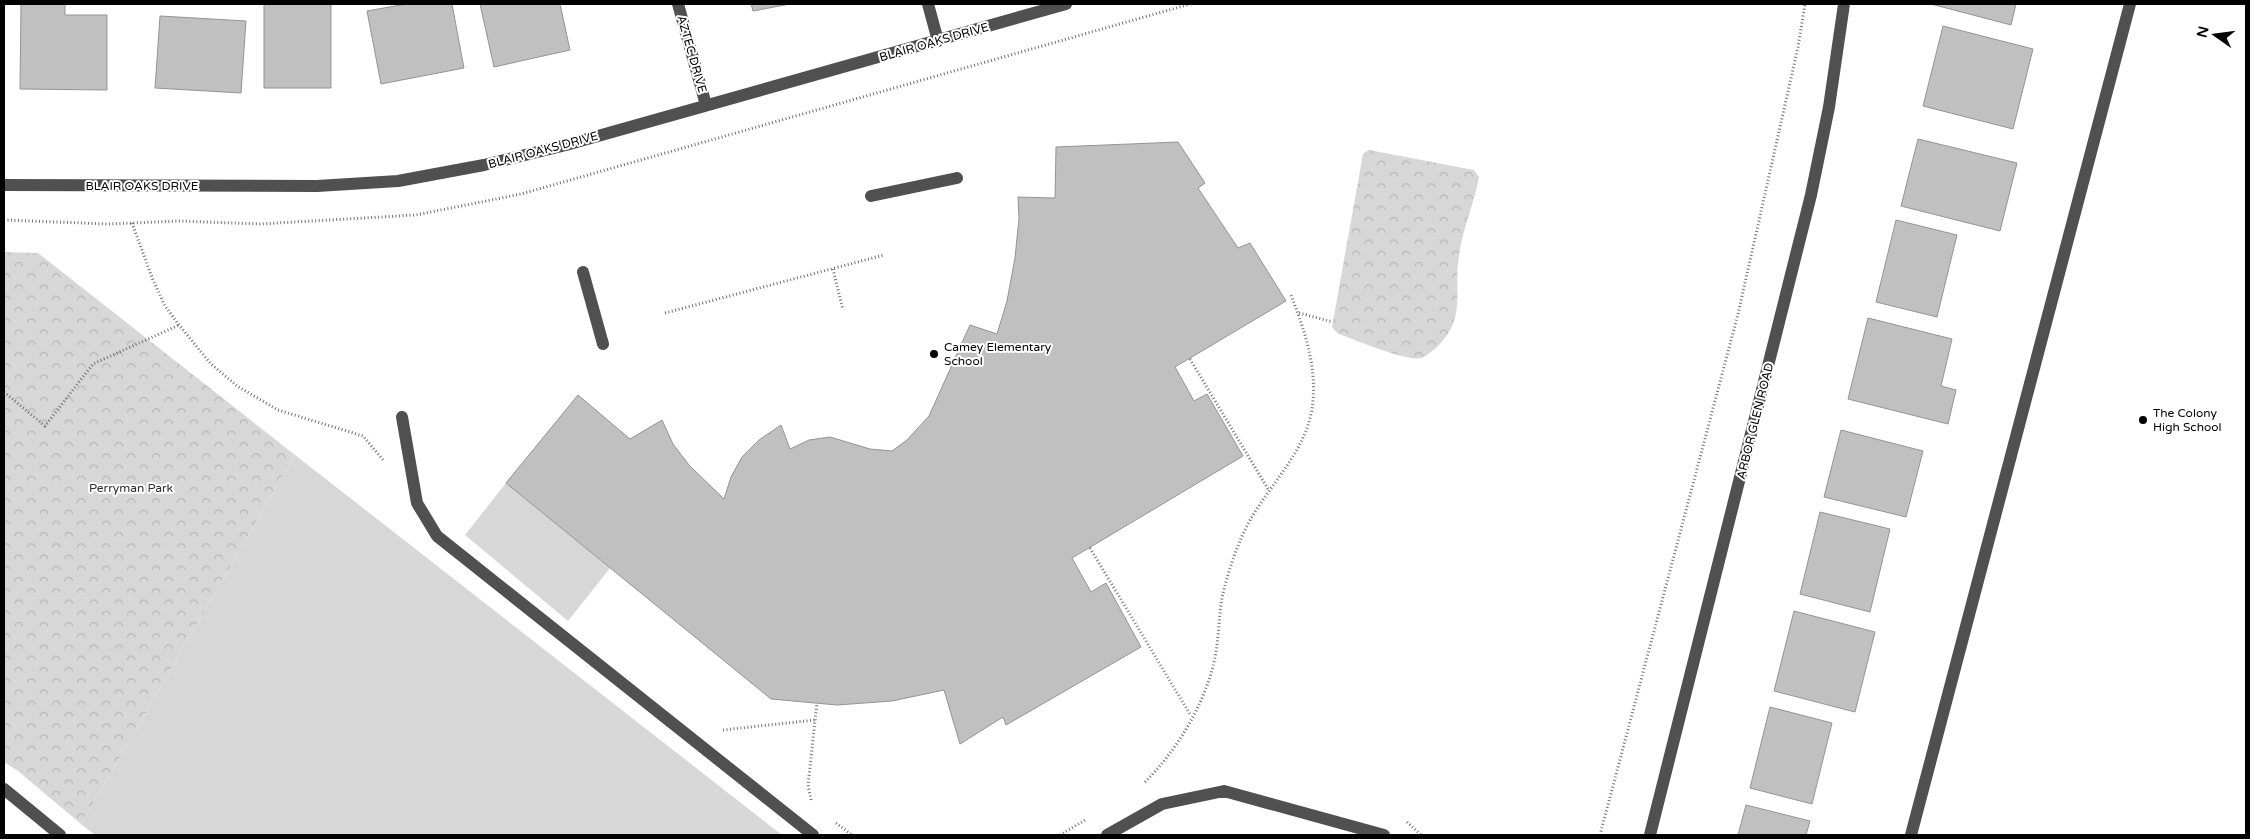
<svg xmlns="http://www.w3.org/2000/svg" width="2250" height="839" font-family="'Varela Round',sans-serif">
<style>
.green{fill:#d7d7d7}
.park{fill:url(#park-crowns)}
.building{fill:#c0c0c0;stroke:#949494}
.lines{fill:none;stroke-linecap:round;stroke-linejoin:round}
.path{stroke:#727272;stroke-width:3;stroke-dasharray:1 2.5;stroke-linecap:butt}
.minor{stroke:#505050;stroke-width:12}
.poi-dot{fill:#000;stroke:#fff;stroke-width:2}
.labels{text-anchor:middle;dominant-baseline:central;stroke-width:4;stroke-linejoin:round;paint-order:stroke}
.street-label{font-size:12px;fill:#000;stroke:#fff}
.poi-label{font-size:12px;fill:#000;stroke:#fff;text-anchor:start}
.park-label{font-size:12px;fill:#2e2e2e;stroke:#fff}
</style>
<defs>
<pattern id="park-crowns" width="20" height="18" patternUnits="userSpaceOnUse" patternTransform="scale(1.25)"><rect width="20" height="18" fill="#d7d7d7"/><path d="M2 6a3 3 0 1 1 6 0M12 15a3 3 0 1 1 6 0" fill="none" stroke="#b7b7b7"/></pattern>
</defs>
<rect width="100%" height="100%" fill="#fff"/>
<path class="green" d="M295,455L782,835H95L81,824Z
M506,483L610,568L568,621L465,535Z"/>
<path class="park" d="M1369,150L1474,170L1479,177C1474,204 1463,228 1459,255C1453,289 1467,316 1439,345C1435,349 1427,356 1421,358C1407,362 1353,339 1337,333L1332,327L1363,154Z
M4,252L38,253L295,455L81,824L18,771L4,762Z"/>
<path class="building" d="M21,4H65V15H107V90L20,89Z
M264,4H331V88H264Z
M406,4H452L464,68L381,84L367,11Z
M480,4H560L570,50L494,67Z
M751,4H790L753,11Z
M1931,4H2016L2011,25Z
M160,16L246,21L241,93L155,88Z
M1943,26L2033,49L2013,129L1923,106Z
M1918,139L2017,163L2000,231L1901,206Z
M1178,142L1205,183L1198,188L1238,248L1250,243L1286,301L1175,367L1194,401L1207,394L1243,456L1072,558L1091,592L1106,583L1141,647L1006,725L1003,717L960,744L944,690L892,701L837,705L771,699L506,483L578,395L630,439L662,420L673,444L689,465L724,499L731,477L742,457L759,440L781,425L790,449L809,440L830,437L870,449L892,451L907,440L929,416L970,325L997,334L1007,301L1015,258L1019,218L1018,197L1055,198L1056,147Z
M1896,220L1957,235L1937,317L1876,302Z
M1868,318L1952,339L1941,386L1956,390L1948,424L1848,399Z
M1841,430L1923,451L1906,517L1824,497Z
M1820,512L1890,529L1870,612L1800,594Z
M1794,611L1875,632L1855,712L1774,691Z
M1770,707L1832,723L1812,804L1750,788Z
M1746,805L1810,821L1806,835H1738Z"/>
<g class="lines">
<path class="path" d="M4,220L108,224L179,221L260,224L416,215L521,194L1190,4
M132,223L153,280L165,306L179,325L211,364L237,386L278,410L363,436L383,460
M833,269L843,310
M665,313L884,255
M1299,313L1333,322
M1190,359L1268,489
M4,392L45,426L93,364L179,325
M1090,548L1191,716
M723,730L815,720
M1145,782C1176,751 1202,709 1213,666C1219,644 1218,621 1222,598C1227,576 1234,554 1243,534C1263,490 1304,457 1312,409C1318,368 1305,332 1291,295
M811,800L808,785L817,703
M1407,822L1421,835
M836,823L852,835
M1060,835L1087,819
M1600,835L1738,314L1798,47L1805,4"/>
<path class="minor" d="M678,4L706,105
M928,4L938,41
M4,185L317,186L398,181L484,165L566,145L1066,4
M871,196L957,178
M583,272L603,344
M402,417L417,503L437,536L813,835
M4,789L60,835
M1107,835L1162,804L1224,791L1384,835
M1650,835L1811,195L1829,107L1844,4
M1911,835L2130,4"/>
</g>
<g class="poi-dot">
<circle cx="934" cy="354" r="5"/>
<circle cx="2143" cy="420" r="5"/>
</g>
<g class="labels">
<g class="street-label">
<text transform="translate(934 42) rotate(-16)">BLAIR OAKS DRIVE</text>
<text transform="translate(692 54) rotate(74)">AZTEC DRIVE</text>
<text transform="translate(543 150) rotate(-15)">BLAIR OAKS DRIVE</text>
<text x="142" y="186">BLAIR OAKS DRIVE</text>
<text transform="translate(1755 421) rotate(-76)">ARBOR GLEN ROAD</text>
</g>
<g class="poi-label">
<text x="944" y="347">Camey Elementary<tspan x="944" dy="14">School</tspan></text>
<text x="2153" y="413">The Colony<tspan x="2153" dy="14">High School</tspan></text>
</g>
<g class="park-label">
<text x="131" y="488">Perryman Park</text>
</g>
</g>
<rect width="2250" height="839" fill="none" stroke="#000000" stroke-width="10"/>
<g transform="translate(2215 35) rotate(284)" stroke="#ffffff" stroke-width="4" paint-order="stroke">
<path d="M0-4L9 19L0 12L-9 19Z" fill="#000000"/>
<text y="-8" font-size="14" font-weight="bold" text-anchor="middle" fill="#000000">N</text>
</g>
</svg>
